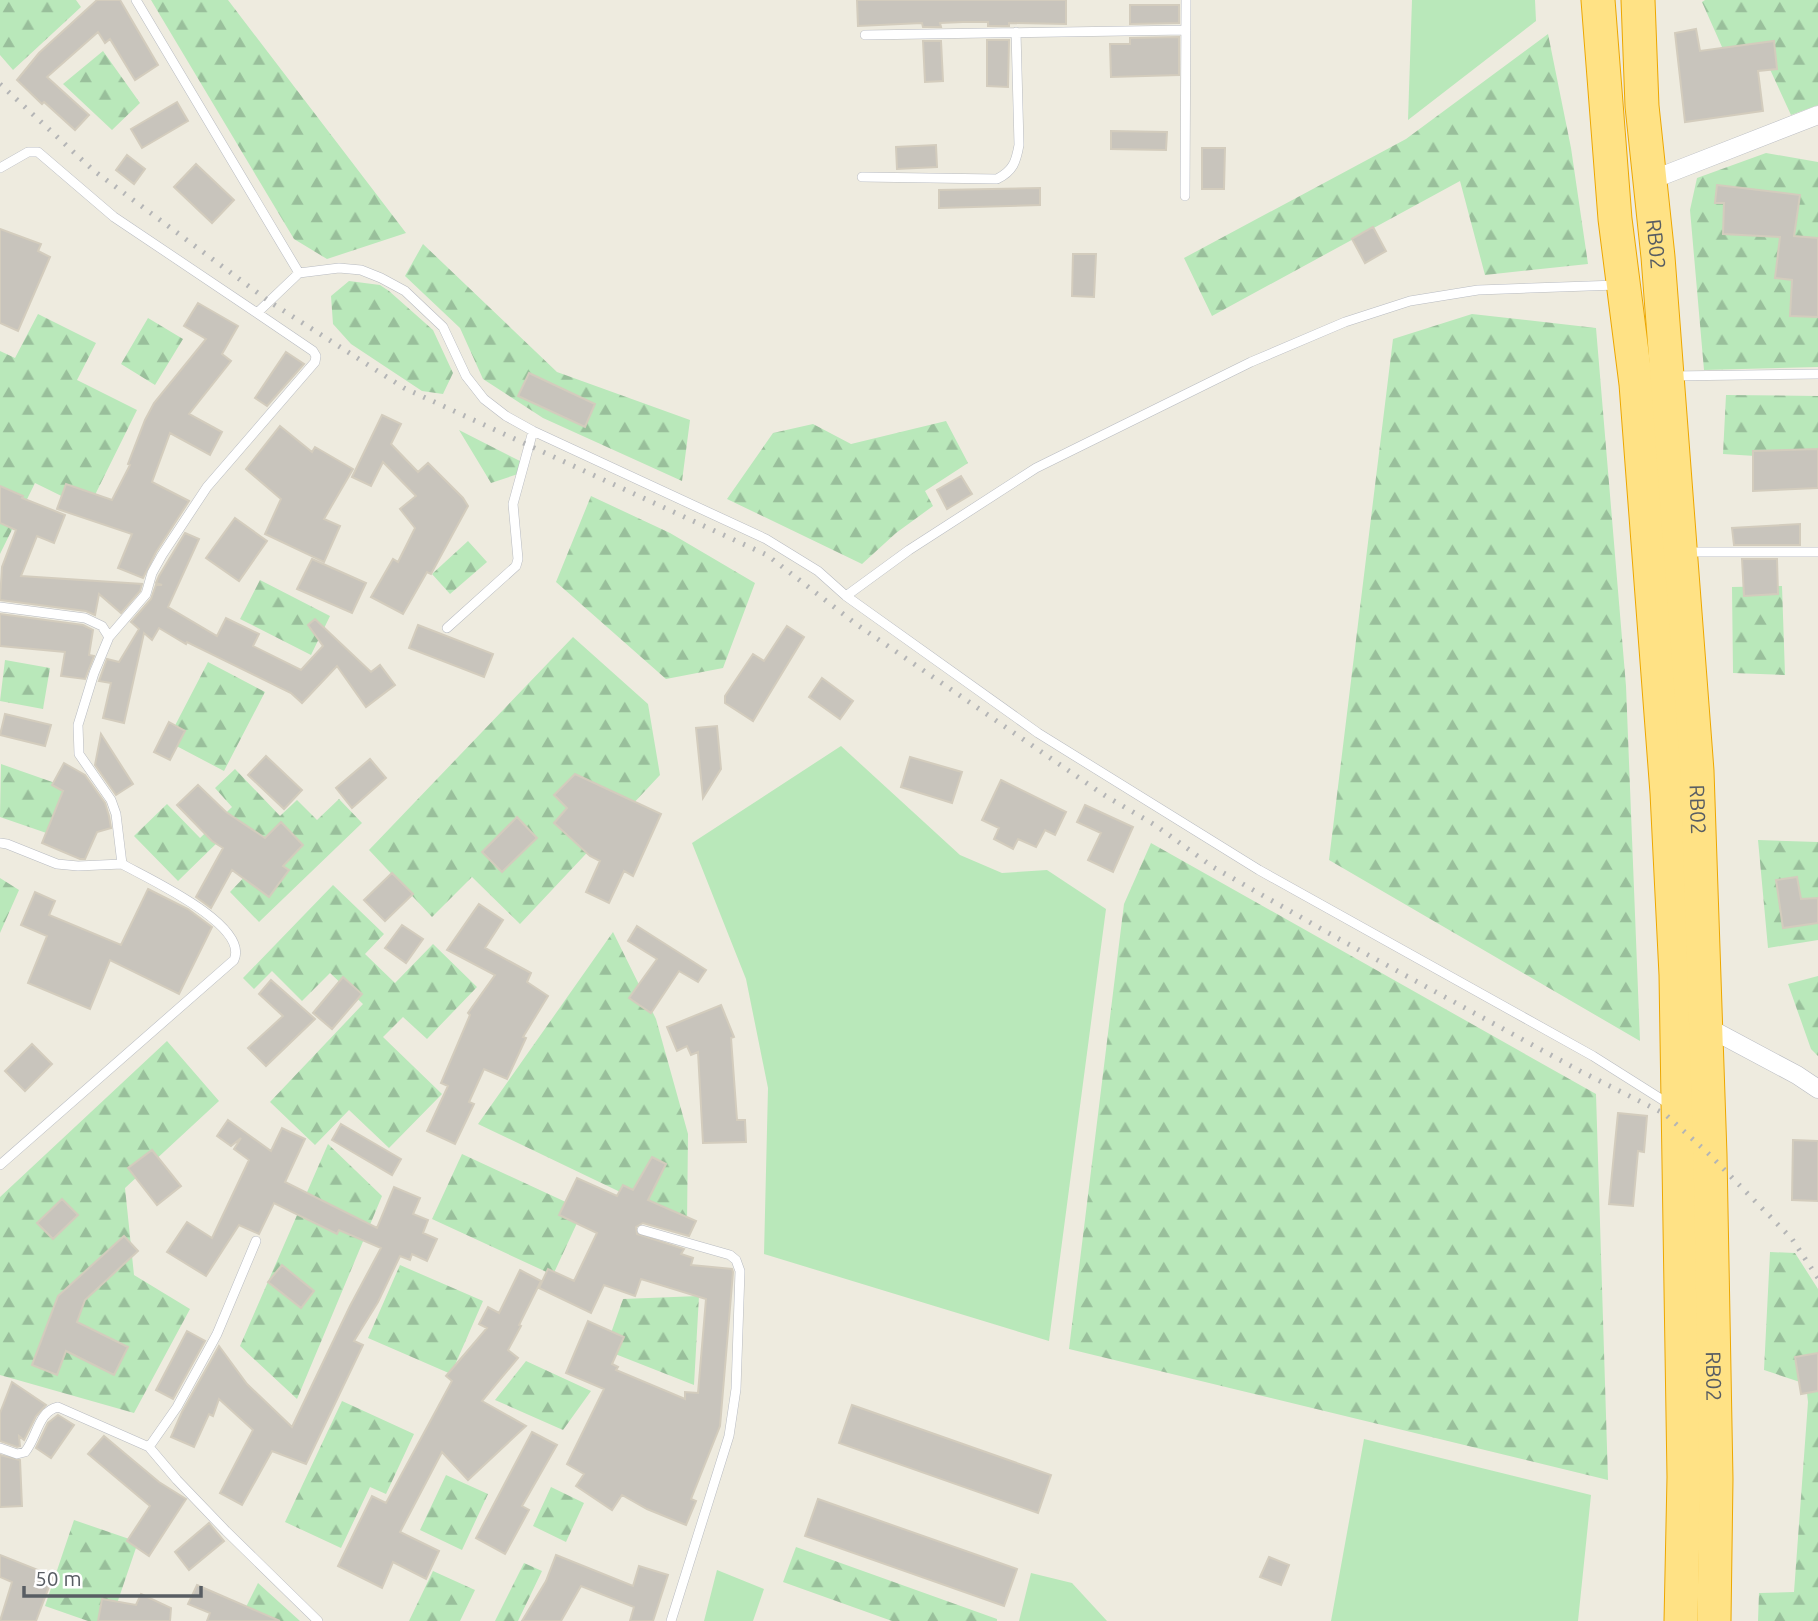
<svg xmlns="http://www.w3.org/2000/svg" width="1818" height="1621" font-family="Ubuntu,sans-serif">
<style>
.green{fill:#b9e8ba}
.forest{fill:url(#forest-firs)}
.building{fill:#c8c4bc;stroke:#d3ccbd;stroke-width:2}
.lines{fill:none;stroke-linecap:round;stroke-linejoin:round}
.lane-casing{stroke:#b8bbc1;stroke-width:10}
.street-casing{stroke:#b8bbc1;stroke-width:19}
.highway-casing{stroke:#eda700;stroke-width:35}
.lane{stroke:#fff;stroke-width:9}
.street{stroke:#fff;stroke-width:18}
.highway{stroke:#ffe285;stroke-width:33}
.rail{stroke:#b4b5b6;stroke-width:5;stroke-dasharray:2 9;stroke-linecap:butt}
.labels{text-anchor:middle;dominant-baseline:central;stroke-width:7;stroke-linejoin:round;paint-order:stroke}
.street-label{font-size:21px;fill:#585d63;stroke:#fff}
</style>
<defs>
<pattern id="forest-firs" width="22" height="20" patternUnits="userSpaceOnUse" patternTransform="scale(1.75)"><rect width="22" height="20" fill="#b9e8ba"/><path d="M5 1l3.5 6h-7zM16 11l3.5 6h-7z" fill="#99bf9b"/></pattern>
</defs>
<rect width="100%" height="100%" fill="#eeebdf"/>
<path class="green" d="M1412,0H1535L1536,21L1408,120Z
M841,746L960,855L1002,873L1047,870L1106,909L1049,1341L764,1254L768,1088L746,979L692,843Z
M1364,1439L1591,1495L1578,1621H1331Z
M717,1570L764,1589L753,1621H704Z
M1031,1573L1072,1583L1107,1621H1019Z"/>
<path class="forest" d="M0,0H76L81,7L13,70L0,55Z
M151,0H228L406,233L327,259L294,239Z
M1705,0H1818V105L1791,115L1762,52L1730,65L1702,2Z
M1548,34L1571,148L1588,264L1485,275L1460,181L1212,316L1184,258L1406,139Z
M103,51L140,103L112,130L63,84Z
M1766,153L1818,162V367L1704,370L1690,210L1697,178Z
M423,244L557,372L690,420L682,481L543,418L483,379L460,328L405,276Z
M349,281L380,285L389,291L433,330L453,373L443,394L422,391L351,344L333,324L331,296Z
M38,314L96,343L77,380L137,410L88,509L35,483L0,554V351L15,358Z
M1472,314L1596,328L1626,686L1640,1041L1329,860L1393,339Z
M148,318L183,339L155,385L121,364Z
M1726,395L1818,396V460L1723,454Z
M946,421L968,463L925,491L933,506L896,533L862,564L727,499L773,433L813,424L851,444Z
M459,430L522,462L518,474L491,483Z
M591,496L670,533L755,583L723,668L666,679L556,582Z
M468,541L487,562L450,594L432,574Z
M260,580L330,616L311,655L240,619Z
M1782,586L1785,675L1733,673L1732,587Z
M573,637L648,704L660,775L520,924L472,877L432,917L369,850Z
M5,660L50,668L43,709L0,701Z
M208,662L265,692L224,771L167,741Z
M1,764L75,790L58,837L0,817Z
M235,769L280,816L297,800L317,820L339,799L362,823L259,922L230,892L252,869L222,838L178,881L134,836L167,804L200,838L232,807L215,788Z
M1758,840L1818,842V940L1768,948Z
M1151,843L1596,1094L1608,1480L1069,1349L1124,904Z
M0,878L19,890L0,933Z
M333,885L384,934L365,954L395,983L433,944L477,987L427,1039L403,1017L383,1037L442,1094L389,1148L349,1110L315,1145L270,1102L363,1004L330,973L302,1001L272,971L254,989L243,978Z
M613,932L656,1019L688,1134L687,1224L478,1124Z
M1818,976V1056L1811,1049L1788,984Z
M167,1041L219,1101L125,1188L134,1275L190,1309L134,1413L0,1375V1197Z
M328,1144L382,1196L297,1399L240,1346Z
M462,1154L583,1210L553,1275L432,1219Z
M1770,1252L1795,1253L1818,1289V1621H1758L1759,1593L1794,1592L1808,1402L1806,1384L1764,1370Z
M400,1265L483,1301L451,1374L368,1338Z
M699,1296L694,1385L605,1350L623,1299Z
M526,1361L591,1391L563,1430L495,1400Z
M342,1401L414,1434L386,1494L370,1487L341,1548L285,1522Z
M446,1475L488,1494L462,1550L420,1530Z
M551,1487L584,1503L566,1542L533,1526Z
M74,1520L138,1542L111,1621H88L45,1606Z
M796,1547L997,1619V1621H892L783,1582Z
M524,1563L542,1571L518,1621H495Z
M433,1571L475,1590L460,1621H409Z
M258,1583L300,1621H239Z"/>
<path class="building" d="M97,0H120L158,65L135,80L110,39L105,43L98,32L47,77L89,115L75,130L44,102L42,104L17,80L39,53Z
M857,0H1066V24L1009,23V26H988V22H963L940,23L941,27H923L922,23L858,26Z
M1130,5H1179V23L1130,24Z
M1696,29L1700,51L1774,41L1777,69L1758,71L1763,111L1685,122L1675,33Z
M1179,37V75L1111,77L1110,44H1130V38Z
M987,40H1009L1008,87L987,86Z
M923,41H941L943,81L925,82Z
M177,102L188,121L142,148L131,129Z
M1111,131L1167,132L1166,150L1111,149Z
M936,145L937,167L897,169L896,147Z
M1202,148H1225L1224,189H1202Z
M127,155L145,169L134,184L116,170Z
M196,164L234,200L212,223L174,187Z
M1717,185L1800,195L1794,236L1818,238V317L1790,316L1792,280L1775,278L1780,237L1723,234L1724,203H1715Z
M1040,188V205L939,208V190Z
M1373,227L1386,251L1365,263L1352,239Z
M0,229L41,244L38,251L50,257L18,331L0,323Z
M1073,254H1096L1094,297L1072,296Z
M198,303L238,326L222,354L231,361L189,414L222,432L210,455L170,433L152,482L189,501L156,552L143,578L118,568L132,534L57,509L66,484L112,500L130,465L128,464L145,420L154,403L206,339L184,326Z
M286,352L304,364L267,406L255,398Z
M529,373L595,404L585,427L518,396Z
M382,415L401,424L391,444L418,472L428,463L463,498L468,506L431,574L427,572L403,614L371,597L393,559L398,562L415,528L400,509L416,496L383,462L371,486L352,477Z
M280,426L312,452L315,447L353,469L324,519L340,526L324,562L265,534L281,499L246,469Z
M1818,449V488L1753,491V451Z
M961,476L972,494L947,509L937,490Z
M0,486L23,496L22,498L65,515L54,543L37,536L21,576L142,584L140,591L121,613L99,594L95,615L86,611L0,600L2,567L16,530L0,523Z
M235,518L267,541L239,581L206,558Z
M1800,524V545H1734L1732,528Z
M185,533L199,539L168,607L217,636L226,618L259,634L253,646L301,670L323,646L308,625L315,619L371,672L380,665L395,685L366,707L337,666L302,703L291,693L187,642L186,644L159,628L152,640L144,633L124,723L103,718L111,683L99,681L107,659L119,662L139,629L131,622L151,599L156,585H162L156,583L159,576Z
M312,559L366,583L352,613L297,589Z
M1742,559H1777L1778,594L1744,596Z
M0,614L83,625L93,630L89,655L94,656L85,679L61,676L65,652L0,646Z
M418,625L493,654L484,677L409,648Z
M787,626L804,637L753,721L725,703V696L753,654L764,661Z
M822,678L853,701L840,719L809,697Z
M5,714L51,725L45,746L0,735Z
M169,722L185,731L170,760L154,752Z
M717,726L721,769L703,798L696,728Z
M101,734L133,784L116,795L95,765Z
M266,756L302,790L284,809L248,775Z
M910,757L962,772L952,803L901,787Z
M370,759L386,778L352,808L336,788Z
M64,763L85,775L105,803L109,816L111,828L97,832L85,859H80L42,843L63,791L52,785Z
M575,774L661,814L633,876L624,871L609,903L586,892L600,861L590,856L554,823L567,808L554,795Z
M1001,780L1066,812L1055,835L1045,830L1036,847L1018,839L1013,849L994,839L999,828L982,820Z
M198,785L226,812L265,838L281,822L303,845L283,866L289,870L269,897L232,870L211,908L196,897L223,848L212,841L177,805Z
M1085,805L1133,827L1113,872L1088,860L1101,833L1077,822Z
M517,817L537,838L502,872L482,852Z
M392,873L413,894L385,921L364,900Z
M1797,877L1801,899L1818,898V923L1783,928L1776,880Z
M148,889L188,909L212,927L179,994L110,960L90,1009L28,983L47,936L21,925L35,892L55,901L49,915L121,945Z
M479,904L503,920L485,948L531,973L527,982L548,996L523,1037L526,1038L507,1079L484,1069L469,1102L474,1104L455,1144L427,1131L448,1086L441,1083L470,1015L468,1013L495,975L447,950Z
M402,925L423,939L406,963L385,948Z
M637,926L706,970L698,982L679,971L651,1013L629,998L657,959L628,941Z
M343,977L362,994L332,1029L313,1013Z
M271,980L315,1019L266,1066L248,1048L283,1016L259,994Z
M721,1005L734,1037L731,1038L737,1120H745L746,1142L703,1143L698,1052L691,1055L687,1046L677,1051L667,1027Z
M32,1044L52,1064L25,1091L5,1071Z
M1618,1113L1647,1116L1644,1152L1638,1151L1633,1206L1609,1204Z
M228,1120L271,1151L282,1128L305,1139L285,1182L377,1228L394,1187L420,1198L413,1214L428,1220L423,1233L437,1239L427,1261L412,1254L410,1260L400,1256L378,1302L354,1341L363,1345L306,1464L272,1451L242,1505L220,1493L253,1430L219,1399L213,1416L209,1414L194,1447L171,1437L182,1412L219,1346L247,1384L292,1427L350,1306L381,1248L339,1230L337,1234L274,1203L259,1234L239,1225L206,1276L167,1252L187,1222L212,1238L249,1160L234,1149L241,1138L231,1146L217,1136Z
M341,1124L401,1159L392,1175L332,1140Z
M1793,1140L1818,1141V1201L1792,1200Z
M152,1150L181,1186L157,1205L128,1168Z
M652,1157L666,1164L648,1200L696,1221L689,1236L643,1223L636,1227L637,1234L684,1249L681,1254L693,1258L691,1265L732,1269L733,1272L720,1426L691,1499L696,1501L686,1525L647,1509L622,1495L612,1510L576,1486L584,1474L567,1464L604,1389L566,1373L588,1321L624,1337L612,1364L618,1367L616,1370L685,1399V1392L698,1393L706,1299L641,1279L635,1296L604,1285L591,1313L539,1288L548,1269L574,1281L597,1233L559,1215L577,1178L617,1196L623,1185L633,1190Z
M62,1199L78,1215L53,1239L37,1223Z
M124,1236L138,1251L85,1300L77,1322L128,1347L114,1375L66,1351L57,1375L32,1365L58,1296Z
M282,1265L314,1291L301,1308L268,1282Z
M520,1270L541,1281L519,1325L521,1326L508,1350L518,1358L482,1401L526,1426L468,1480L442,1452L400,1532L439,1551L426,1579L393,1562L382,1588L338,1566L372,1496L386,1503L452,1381L446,1376L487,1328L479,1324L488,1307L499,1313Z
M187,1331L205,1341L173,1399L156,1390Z
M1818,1353V1391L1801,1394L1795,1357Z
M12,1382L46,1405L36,1416L24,1440L19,1436L20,1446L17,1447L0,1441V1413Z
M852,1405L1051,1475L1038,1513L839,1443Z
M58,1415L74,1425L51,1458L36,1448L48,1423Z
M532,1432L557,1445L522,1506L529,1510L505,1554L476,1538Z
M104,1436L159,1482L186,1499L149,1556L127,1541L150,1506L88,1454Z
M0,1455L20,1460L22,1506L0,1507Z
M818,1499L1017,1569L1004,1606L805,1536Z
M209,1523L224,1541L189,1570L175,1552Z
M0,1555L53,1576L36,1621H0L12,1582L0,1577Z
M556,1555L633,1586L639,1566L668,1575L653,1621H630L634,1607L581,1586L561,1621H522L546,1581Z
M1269,1557L1289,1565L1281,1585L1260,1577Z
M197,1585L280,1621H207L210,1613L188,1604Z
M141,1594L171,1608L170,1621H98L102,1599L136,1605Z"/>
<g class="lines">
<defs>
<path id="lane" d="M136,0L299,273
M865,35L1186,30
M0,168L28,152H38L114,217L257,313L299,273L339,268L361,270L381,278L405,291L443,327L466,376L484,399L506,416L533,431L766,539L818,571L846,596L909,550L1036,468L1251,362L1345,322L1410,301L1478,290L1617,285
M862,177L997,179C1013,171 1016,162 1019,145L1016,32
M1185,196L1186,0
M1672,376L1818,374
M1687,552H1818
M846,596L1038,733L1259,870L1593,1056L1669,1104
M0,607L85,618L102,626L109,637
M447,628L516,566L518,559L513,504L533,431
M0,843L7,844L57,864L78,866L122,864
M0,1165L234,960C250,925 147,878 122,864L116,814L111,800L79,754L78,725L94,673L109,637L146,594L152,573L162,555L207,487L315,362L316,356L313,351L257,313
M642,1230L730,1255L736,1260L740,1271L736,1389L729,1436L671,1621
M149,1447L177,1407L217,1334L256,1241
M0,1448L17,1454L25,1452C37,1438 38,1411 58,1407L149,1447L177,1480L226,1531L318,1621"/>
<path id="street" d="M1649,181L1818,115
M1707,1027L1797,1075L1818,1089"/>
<g id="highway">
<path d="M1598,0L1615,219L1636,384L1667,793L1676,975L1684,1477L1681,1621"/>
<path id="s1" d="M1638,0L1642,106L1658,257L1697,771L1710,1155L1716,1479L1714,1621"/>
</g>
</defs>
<use href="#lane" class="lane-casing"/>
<use href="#street" class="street-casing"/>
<use href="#highway" class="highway-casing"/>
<use href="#lane" class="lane"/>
<use href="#street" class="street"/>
<use href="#highway" class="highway"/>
<path class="rail" d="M0,84L93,170L270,302L404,388L767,555L856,624L1104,795L1155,825L1213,867L1339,939L1580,1071L1665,1114L1710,1155L1792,1239L1818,1278"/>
</g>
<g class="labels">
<g class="street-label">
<text stroke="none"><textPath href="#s1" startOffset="245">RB02</textPath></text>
<text stroke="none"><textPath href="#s1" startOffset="812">RB02</textPath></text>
<text stroke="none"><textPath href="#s1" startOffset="1379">RB02</textPath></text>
</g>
</g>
<path d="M24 1586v10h177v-10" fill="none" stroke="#585d63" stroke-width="3.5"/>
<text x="35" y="1586" font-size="21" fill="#585d63" stroke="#ffffff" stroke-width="5" paint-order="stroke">50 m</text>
</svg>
